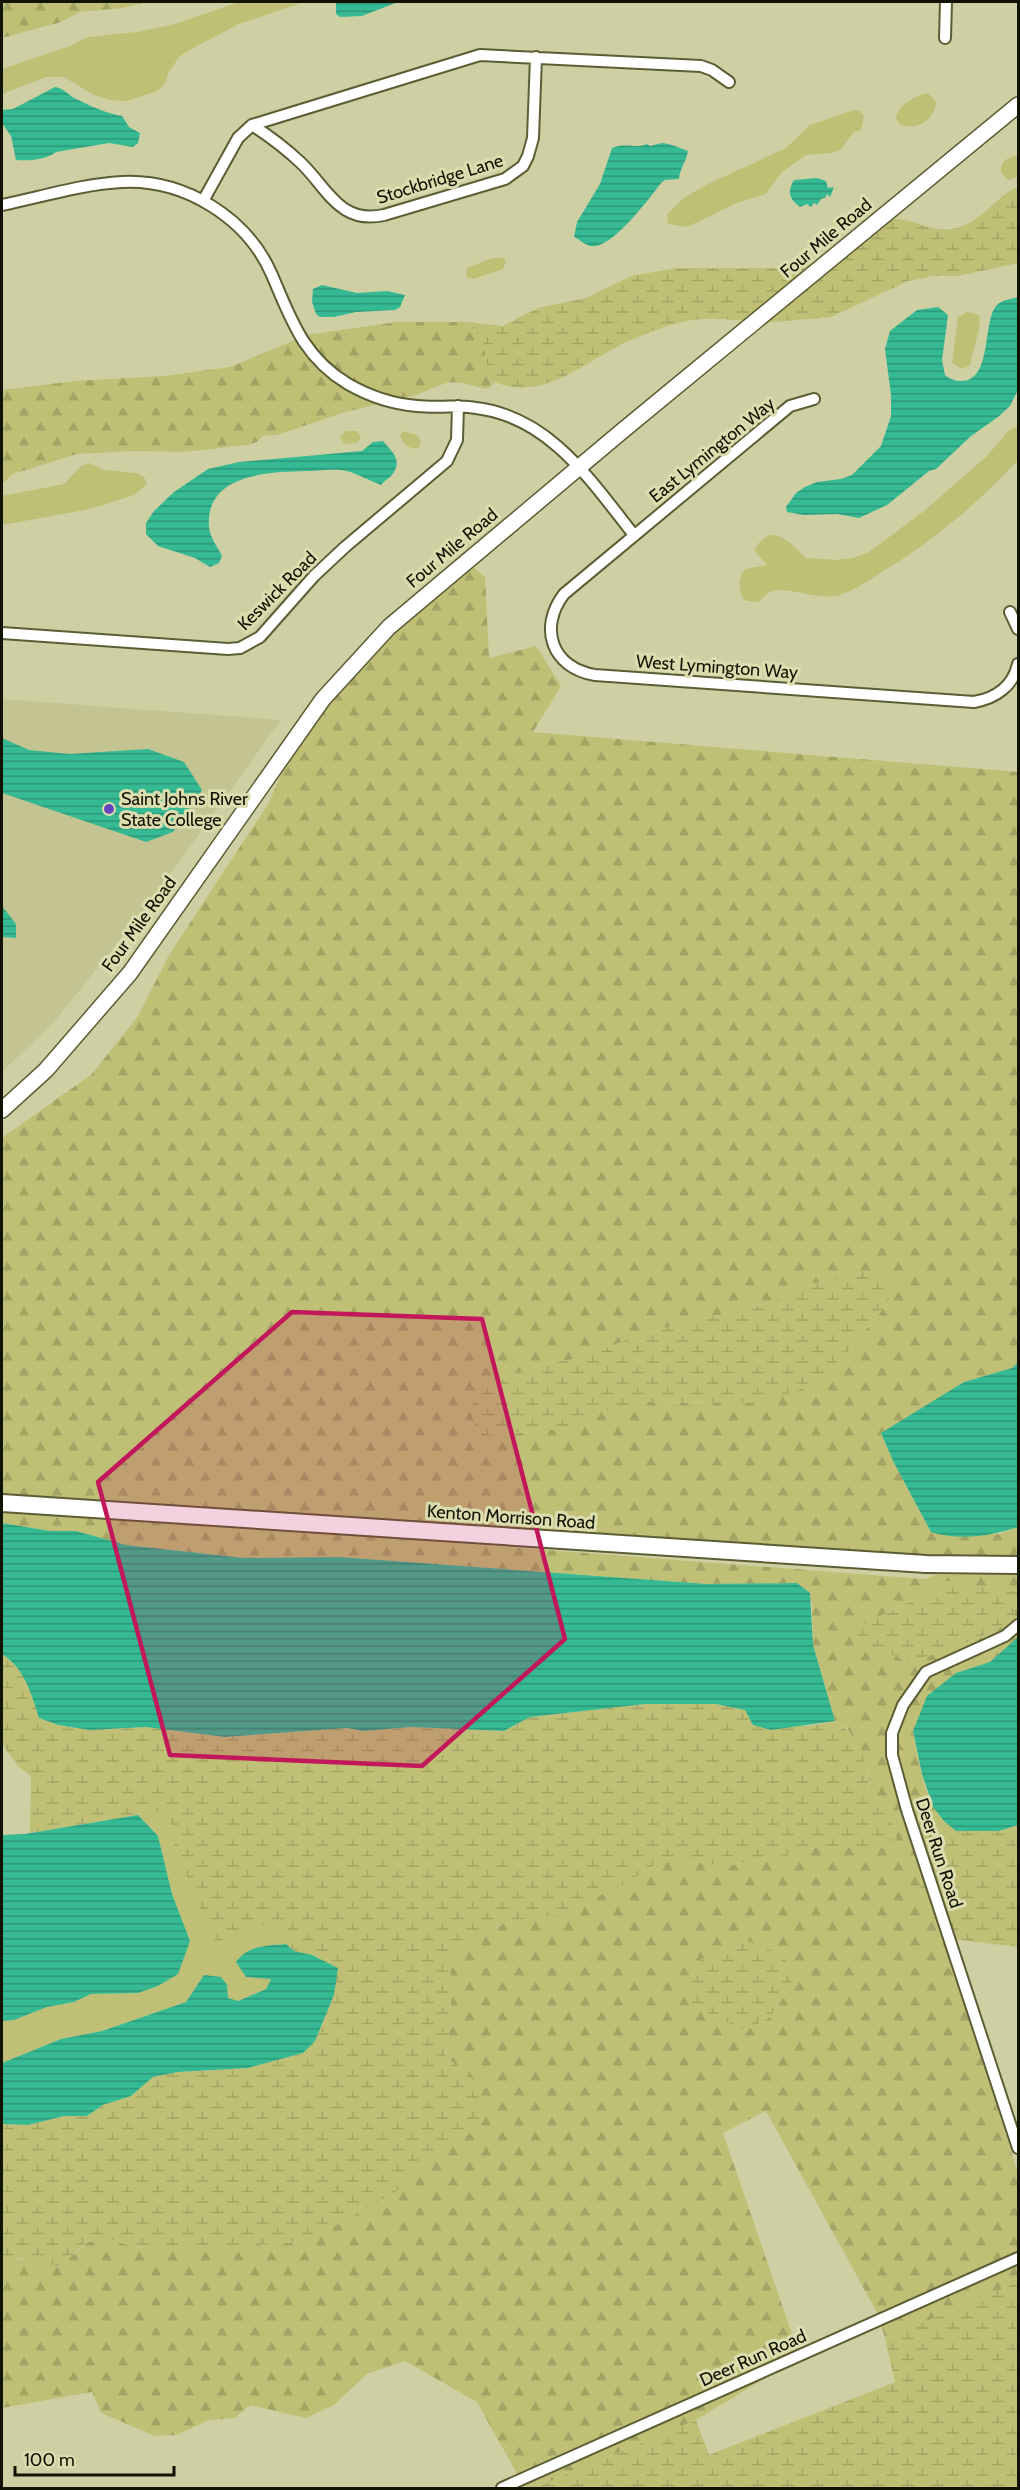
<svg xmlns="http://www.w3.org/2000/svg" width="1020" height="2490" font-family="Cabin,sans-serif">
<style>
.built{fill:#c3c491}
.grass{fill:#bfc076}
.forest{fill:url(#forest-firs);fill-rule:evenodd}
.wetland{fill:url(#wetland-marsh)}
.water{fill:url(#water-rules)}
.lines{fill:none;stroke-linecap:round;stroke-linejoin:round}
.minor-casing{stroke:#5d5d34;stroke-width:14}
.secondary-casing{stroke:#5d5d34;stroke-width:18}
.primary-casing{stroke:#5d5d34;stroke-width:20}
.minor{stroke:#fff;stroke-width:10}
.secondary{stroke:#fff;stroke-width:15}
.primary{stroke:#fff;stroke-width:16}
.marked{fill:#c2185b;fill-opacity:0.2;stroke:#c2185b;stroke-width:4.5;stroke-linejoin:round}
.poi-dot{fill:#6346be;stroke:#dbddaf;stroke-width:2}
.labels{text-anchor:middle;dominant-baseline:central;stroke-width:6;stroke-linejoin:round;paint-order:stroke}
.street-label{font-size:18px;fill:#121203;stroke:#dbddaf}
.poi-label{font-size:18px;fill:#121203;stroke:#dbddaf;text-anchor:start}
</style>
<defs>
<pattern id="forest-firs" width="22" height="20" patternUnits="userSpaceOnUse" patternTransform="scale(1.5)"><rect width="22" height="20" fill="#bfc076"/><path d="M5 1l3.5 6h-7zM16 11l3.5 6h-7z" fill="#a3a464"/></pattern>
<pattern id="wetland-marsh" width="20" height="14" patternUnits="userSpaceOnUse" patternTransform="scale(1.5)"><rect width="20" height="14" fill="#bfc076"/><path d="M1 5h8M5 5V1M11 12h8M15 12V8" fill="none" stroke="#a3a464"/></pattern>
<pattern id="water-rules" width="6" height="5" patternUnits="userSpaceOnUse" patternTransform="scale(1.5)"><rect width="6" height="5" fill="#36ba94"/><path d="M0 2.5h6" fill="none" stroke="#2c9677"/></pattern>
</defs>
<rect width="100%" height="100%" fill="#ced0a3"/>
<path class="built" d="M2,699L281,720L153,898L54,1022L2,1072Z"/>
<path class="grass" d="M239,2H304L239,24L193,48L179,57L169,72L164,85L157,91L127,101L110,100L92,94L64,77H46L2,94V69L70,46L88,37L137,32L175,24Z
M928,93L936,102C935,120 916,132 899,124L896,118C898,105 916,95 928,93Z
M854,110L860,111L864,116L861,130L854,132L840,150L831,153L806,155L781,173L766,194L737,203L687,227L668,224L667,214L685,197L710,183L786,148L810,125Z
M1018,155V177L1008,180L1001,172C1000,160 1008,158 1018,155Z
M492,258H503L506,261L503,269L473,279L466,277L467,268Z
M967,312L979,315L980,325L970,365L962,369L952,363L958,317Z
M1018,426V460C977,505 929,544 877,575C866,582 853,591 840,595C817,601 789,586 772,591C768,592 762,599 758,602L747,601L743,598C738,589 738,578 745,569L767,565L754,550C772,520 789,542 806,558L837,560L853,558L869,552L924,511L987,456L1009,430Z
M346,431H357L361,438L357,443L344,444L340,437Z
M403,431L417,435L421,442L419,448C410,450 402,444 400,435Z
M89,463L104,470L136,473L144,477L147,484L134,495L90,509L2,525V496L64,484L81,466Z
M169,1810L173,1842L207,1928L216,1941L251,1928L289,1922L286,1944L258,1947L271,1979L266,1989L237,2001L228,1998L227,1985L204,1975L186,2002L102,2031L61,2039L2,2063V2021H8L47,2007L74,2002L91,1994L138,1993L190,1941L172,1894L158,1836L138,1815Z"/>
<path class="forest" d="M2,2H147L123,8L80,12L61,22L2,38Z
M397,322H467L483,341L491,386L488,389C476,387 458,380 447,383C432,387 415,398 399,398C369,398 321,360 306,335Z
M295,340C315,370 344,390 378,404L342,413L277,435L263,436L257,442L247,445L184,452L134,451L77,454L13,474L2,484V390L75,381L164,376L230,367Z
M470,565L485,577L489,658L536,646L561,686L533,732L1018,772V1362L1012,1368L964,1382L881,1434L893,1461L931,1532L999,1534L1018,1527V1559L1000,1561L2,1497V1138L92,1074L138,1016L169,955L268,804L289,757L328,703L394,631ZM863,1272L894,1281L888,1303L846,1354L703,1403L649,1402L601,1412L566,1428L491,1436L478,1431L472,1419L474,1397L492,1383L539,1365L586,1357L621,1342L667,1327L766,1304L810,1284Z
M2,1508L924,1579L936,1575L1018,1574V1592L947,1581L928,1593L882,1615L858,1640L908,1662L952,1649L998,1629L1014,1615L1018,1594V1637L990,1662L956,1673L913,1731C919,1762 923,1799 945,1822L942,1828L936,1868L920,1888L943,1938L1018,2173V2282L885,2339L880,2318L766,2111L723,2133L800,2357L696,2420L534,2488H525L477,2402L405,2361L367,2374L334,2405L306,2418L250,2405L235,2418L209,2420L177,2435L155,2436L101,2413L92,2392L2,2408V2268C22,2253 38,2261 60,2266L88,2242L108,2239L135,2247L168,2250L198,2245L232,2247L295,2242L332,2227L395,2193L425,2161L458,2138L472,2132L445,2059L451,2019L450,1958L465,1942L506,1923L559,1914L626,1883L666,1858L727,1866L814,1848H869L887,1806L869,1793L868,1773L848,1729L835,1721L813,1645L812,1602L797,1583L707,1584L339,1557L244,1558L126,1545L76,1531H50L2,1523ZM716,1952L788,1991L770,2017L744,2031L692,1976L697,1962Z"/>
<path class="wetland" d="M1018,186V263L958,276H933L908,281L831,317L763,323L887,220C909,215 929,233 952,229C979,225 995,198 1018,186Z
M814,264L747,321C727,319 707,317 687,321C666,325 642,335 622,344C583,364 541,402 495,382L491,386L483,341L467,322L503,326L538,308L586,298L631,276L676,268H771Z
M863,1272L894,1281L888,1303L846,1354L810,1386L759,1403L649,1402L601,1412L566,1428L491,1436L478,1431L472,1420L473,1397L492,1383L539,1365L586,1357L621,1342L667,1327L766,1304L810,1284Z
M947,1581L1018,1592L1014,1615L998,1629L952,1649L908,1662L857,1640L858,1627L928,1593Z
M2,1654C25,1669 31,1693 39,1718L58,1725L89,1730L146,1727L225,1737L347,1728L363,1731L411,1727L504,1731L530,1717L645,1704H716L745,1710L753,1725L810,1726L835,1721C864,1738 867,1762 869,1793L887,1806L897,1839L869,1848H814L727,1866L666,1858L626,1883L559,1914L506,1923L465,1942L450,1958L451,2019L445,2059H449L477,2083L482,2113L472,2132L458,2138L425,2161L395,2193L332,2227L295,2242L232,2247L198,2245L168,2250L135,2247L108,2239L87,2242L60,2266L21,2258L2,2268V2124L28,2125L64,2116H87L103,2105L131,2096L153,2077L178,2072L248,2068L303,2053L315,2041L334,1995L312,1955L294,1951L286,1944L289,1922L251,1928L216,1942L207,1928L173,1842L169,1810L30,1833L31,1776L19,1767L2,1744Z
M945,1822L957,1831H999L1018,1825V1947L943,1938L920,1888L936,1868L942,1828Z
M748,1941L783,1955L793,1973L788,1991L770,2017L745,2031L692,2005V1976L697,1962L716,1952Z
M1018,2282V2488H534L696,2420L709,2455L895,2382L885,2339Z"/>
<path class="water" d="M336,2H398L362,16L340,17L336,14Z
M55,87C64,88 68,95 76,99C91,106 105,113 122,116L129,127L140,133L138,143L133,147L109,143L56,152C46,160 28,161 16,160L11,136L2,123V110L13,109Z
M662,143C672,144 680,148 688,151C686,162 680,168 679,179L665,180L661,183C649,199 611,250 591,246C585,245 579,239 574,237L577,222L600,184L612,148C625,142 638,149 647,144L650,146Z
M817,178L826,181L828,188L834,187L830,197L827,194L825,198L821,199L817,205L814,203L811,207L807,204L800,207C789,199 787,192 794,180Z
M322,285L357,293L387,291L405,295L400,307L395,310L356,312L334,317H320L316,314L312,302L313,289Z
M1018,297V390L1010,406L998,417L971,436L936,469L929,471L887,505L859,518L837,514L804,515L787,512L786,507L796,493L805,487L817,482L841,479L852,475L881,446L891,416V395L885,349L890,331L917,310L938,307L948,315L942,360L945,375C950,379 955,381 962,381C993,380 982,320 997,305C1002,300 1011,299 1018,297Z
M383,441C393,453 403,460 392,475C388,479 384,481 381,485C370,481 358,474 347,471C334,468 318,471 305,471C268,472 205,474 209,527C210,538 217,546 222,556L219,563L210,567L195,558L158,546L146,534V523L154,511L174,492L208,469L239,462L362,451L373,442Z
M2,738L29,750L69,754L148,749L184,762L202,790L173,832L146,842L2,793Z
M2,906L16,924V938L2,937Z
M1018,1362V1527C991,1536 959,1541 931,1532L893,1461L881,1433L964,1382L1012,1368Z
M2,1523L50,1531H76L126,1545L244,1558L339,1557L707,1584L797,1583L810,1593L813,1645L835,1721L771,1730L753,1725L745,1710L716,1704H645L530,1717L504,1731L411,1727L363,1731L347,1728L225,1737L146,1727L89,1730L58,1725L39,1718C31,1693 25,1669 2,1654Z
M1018,1637V1825L999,1831H956L944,1821L933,1807L922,1774L913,1731L927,1696L956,1673L990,1662Z
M138,1815L158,1836L172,1894L190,1941L178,1974L158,1986L138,1993L91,1994L74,2002L47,2007L14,2020L2,2021V1835L25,1834Z
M286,1944L294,1951L312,1955L338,1968L334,1995L315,2041L303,2053L248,2068L178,2072L153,2077L131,2096L103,2105L87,2116H64L28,2125L2,2124V2063L61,2039L102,2031L186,2002L204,1975L221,1977L227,1985L228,1998L238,2001L266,1989L271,1979L246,1977L236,1962C248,1945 266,1946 286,1944Z"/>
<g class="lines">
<defs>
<path id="minor" d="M945,38L946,2
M252,125C269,136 285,148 300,162C327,187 339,225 384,215L505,179L523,166L528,156L533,138L536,57
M203,201L238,138L252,125L480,55L701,66L712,70L729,82
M2,205C41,197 82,184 122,182C184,179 247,217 272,275C291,319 303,357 348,384C369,396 392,404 417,406C436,408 456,405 476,408C550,417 591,481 634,535
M814,399L790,406L564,594C538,628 552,668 595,675L974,702C996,698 1013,686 1018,664
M1010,612L1018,629
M2,633L228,649L240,648L260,637L314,576L345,547L447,461L457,440L458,406
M1018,1625L1005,1636L926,1672L903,1705L892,1733V1755L907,1810L1018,2148
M502,2488L1018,2258"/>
<path id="secondary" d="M2,1110L46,1070L130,973L323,699L389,627L621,432L1018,105"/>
<path id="primary" d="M2,1503L926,1564L1018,1565"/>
</defs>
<use href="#minor" class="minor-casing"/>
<use href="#secondary" class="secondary-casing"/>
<use href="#primary" class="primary-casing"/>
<use href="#minor" class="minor"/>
<use href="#secondary" class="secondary"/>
<use href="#primary" class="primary"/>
</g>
<path class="marked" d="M292,1312L482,1319L565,1639L422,1766L170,1755L98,1482Z"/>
<circle class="poi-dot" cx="109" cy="809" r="6"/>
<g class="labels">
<g class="street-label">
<text transform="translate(440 179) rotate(-17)">Stockbridge Lane</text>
<text transform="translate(826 238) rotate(-40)">Four Mile Road</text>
<text transform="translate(712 450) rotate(-39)">East Lymington Way</text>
<text transform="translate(452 548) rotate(-40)">Four Mile Road</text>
<text transform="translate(277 591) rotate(-45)">Keswick Road</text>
<text transform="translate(717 667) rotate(4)">West Lymington Way</text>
<text transform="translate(139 924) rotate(-54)">Four Mile Road</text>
<text transform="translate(511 1517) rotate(4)">Kenton Morrison Road</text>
<text transform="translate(939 1853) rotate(72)">Deer Run Road</text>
<text transform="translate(753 2358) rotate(-24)">Deer Run Road</text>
</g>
<g class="poi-label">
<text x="121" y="799">Saint Johns River<tspan x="121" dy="21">State College</tspan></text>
</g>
</g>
<rect width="1020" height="2490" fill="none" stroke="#121203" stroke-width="6"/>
<path d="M15 2466v9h159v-9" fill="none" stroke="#121203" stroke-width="3"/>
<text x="24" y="2466" font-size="18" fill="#121203" stroke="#dbddaf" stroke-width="4.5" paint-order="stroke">100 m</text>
</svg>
